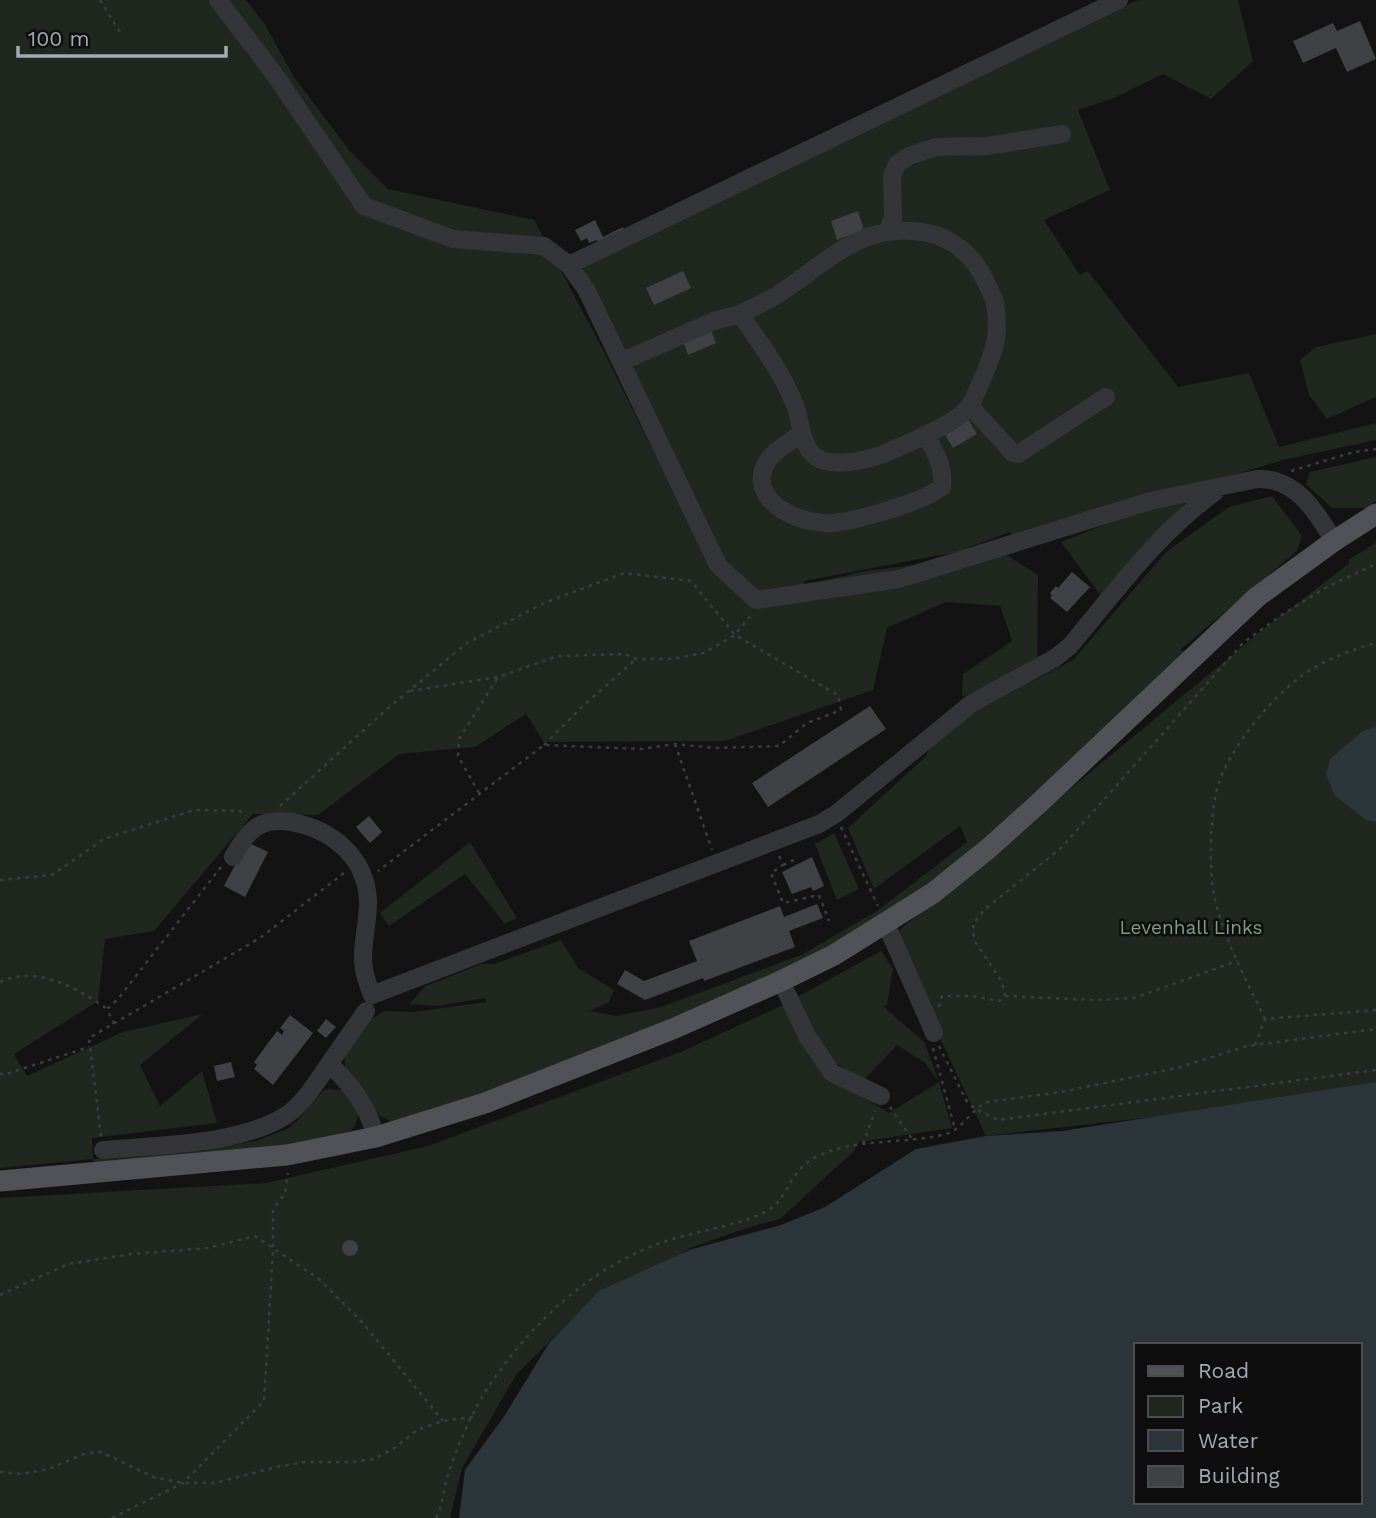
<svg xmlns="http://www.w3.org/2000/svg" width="1376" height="1518" font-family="'Work Sans',sans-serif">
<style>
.green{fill:#1f271f;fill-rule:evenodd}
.water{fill:#2b353a;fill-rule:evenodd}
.building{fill:#3f4144}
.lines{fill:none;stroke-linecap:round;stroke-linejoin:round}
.path{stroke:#3a3c40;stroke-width:2.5;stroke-dasharray:3.5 5;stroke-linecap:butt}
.minor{stroke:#343539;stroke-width:18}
.major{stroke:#505258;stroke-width:21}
.labels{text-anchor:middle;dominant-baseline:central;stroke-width:5;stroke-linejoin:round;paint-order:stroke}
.park-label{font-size:19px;fill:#7d9f7c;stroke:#0e0e0f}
</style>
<rect width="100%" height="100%" fill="#131314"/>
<path class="green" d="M0,0H246L264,23L294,77L350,151L388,189L534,220L601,346L680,505L650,403L581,265L1138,0H1238L1253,61L1211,99L1163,74L1114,98L1078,110L1110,190L1044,220L1080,275L1088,271L1178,387L1249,373L1279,447L1376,423V440L1283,460L1014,541L1010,532L956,552L804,581L805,585L865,571L1005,554L1038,575L1037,661L962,697L963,674L1012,641L1000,606L946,602L887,628L873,690L725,741L544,742L526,714L475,747L399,754L318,815L253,814L154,931L105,939L98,1001L14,1054L27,1076L123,1032L203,1014L140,1065L160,1106L202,1071L217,1123L92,1138L93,1159L183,1152L256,1141L287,1129L297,1121L323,1091L329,1089L343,1090L359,1112L355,1126L351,1131L278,1148L96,1163L92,1159L0,1168Z
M1376,334V397L1327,419L1309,395L1300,360L1316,347Z
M1376,457V501L1366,508H1332L1306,484L1310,472Z
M1272,496L1302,536L1297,551L1181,649L1185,653L972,852L921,889L831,947L707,1006L502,1089L392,1122L379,1115L349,1073L345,1066V1055L366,1022L385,1011L414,1012L486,1002L485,998L437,1006L409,1004L426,986L481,964H494L561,940L578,968L614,990L609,1002L590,1011L616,1016L661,1007L801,955L877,911L967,842L960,826L874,889L848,828L926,756L929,749L976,710L1073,660L1166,552L1229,507Z
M1187,501L1102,597L1061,542L1151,506Z
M1376,543V1087L1170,1115L986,1136L892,936L1266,627L1350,563L1348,560Z
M834,833L859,889L837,900L815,844Z
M470,842L517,918L505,924L465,874L389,926L380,913Z
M881,951L893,969L887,1005L883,1006L924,1042L939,1082L952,1128L859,1142L854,1151L780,1219L756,1225L695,1246L594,1297L516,1375L462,1468L450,1518H0V1198L266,1183L428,1146L683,1051L781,1006ZM809,1029L836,1063L862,1082L897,1045L925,1063L939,1082L889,1113L858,1094L826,1080L801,1034Z"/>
<path class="water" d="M1376,727V822L1366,820L1334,795L1326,773L1331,758L1363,731Z
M1376,1082V1518H459L465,1470L505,1415L549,1343L599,1291L689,1250L781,1225L825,1207L916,1149L986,1136L1062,1131ZM1136,1345H1360V1502H1136Z"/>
<path class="building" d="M1360,21L1376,59L1347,72L1336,48L1303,63L1293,41L1333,23L1337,31Z
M858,211L864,230L837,240L831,221Z
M595,220L603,237L623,227L626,234L600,247L597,240L589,243L587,238L581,241L575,230Z
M683,271L691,288L654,305L646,288Z
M711,330L716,343L688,355L683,341Z
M968,419L977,434L953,448L944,433Z
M1072,572L1090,587L1067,612L1050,598L1052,596L1050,593L1056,586L1058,588Z
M870,706L886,729L768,807L752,783Z
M369,816L382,832L370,843L356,827Z
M247,842L268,852L245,897L224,886Z
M812,857L824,886L813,891L811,887L792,894L782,872Z
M817,904L823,918L789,931L795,947L704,981L703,978L645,1000L617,984L625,970L644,981L697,961L689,941L780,906L784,917Z
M290,1015L313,1033L273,1085L254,1069L257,1065L254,1062L277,1031L282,1035L284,1031L280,1028Z
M326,1019L336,1027L326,1038L317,1031Z
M231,1062L235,1077L217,1081L214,1066Z
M342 1248a8 8 0 1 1 16 0a8 8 0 1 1-16 0Z"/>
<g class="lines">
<path class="path" d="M100,0L120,32
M1291,471L1354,452L1376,449
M410,691L498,677L558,656L625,654L636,659H671L704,653L735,635L750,616
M675,744L712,850
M544,745L584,705L636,659
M479,793L458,756L459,739L498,677
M280,806L386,710L467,643L544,603L624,573L691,581L735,635L838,695L841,710L807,723L779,746L715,748L675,744L641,749L544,745L378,871
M841,827L878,906
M779,856L783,865L771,873L783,903L819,895L829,921
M783,865L794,860L796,866
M0,880L52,875L104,839L194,810L240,811L247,815
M0,982C36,965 78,988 107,1009
M1005,996L1096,1000L1134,998L1237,961
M939,1007L942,996H973L999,1001L1005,996L1002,982L974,940L973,924L984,910L1061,848L1243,643L1283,614L1327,587L1376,564
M1265,1019C1247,982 1222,935 1214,895C1209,869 1210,815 1217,789C1227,750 1277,689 1312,669C1332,657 1354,649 1376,643
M114,1024L107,1009L118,999L221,867
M1255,1045L1265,1019L1376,1010
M939,1046L966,1100L975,1109L998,1120L1376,1070
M933,1048L955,1129
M0,1073L3,1075L89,1047
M890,1107L912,1139
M101,1136L89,1038L260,938L344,873
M863,1144L875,1111
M0,1295L68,1264L131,1254L208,1248L255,1236L319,1279L362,1322L443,1421
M0,1472L21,1474L49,1469L84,1454L101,1452L153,1477L183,1483H215L276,1467L305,1462H350L374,1459L396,1447L417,1430L443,1421L473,1417
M112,1518L183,1483L264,1401L273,1250V1209L285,1193L288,1173
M436,1518C443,1505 443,1492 447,1478C456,1449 472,1411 489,1386C532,1322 592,1266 666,1241C696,1231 736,1226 763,1213C790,1201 785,1174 816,1157C856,1137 903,1145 946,1134C962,1130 971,1109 987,1102L1061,1092L1177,1068L1247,1046L1376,1029"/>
<path class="minor" d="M218,0L275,75L364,206L453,239L544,246L569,265L586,289L718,565L756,600L899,579L1150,501L1257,479C1295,477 1316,511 1334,541
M887,232L893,217L892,176L897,164L909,156L936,147L987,146L1062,134
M569,265L1119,0
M621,362L714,321L740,314C760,343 782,372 795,405C802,423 800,445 816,457C831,468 868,460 883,454C903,446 960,422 970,405C977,394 994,352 996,340C997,330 997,314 995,303C994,297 989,290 987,284C967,241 933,226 887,232C846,238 812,273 777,295C766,302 752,308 740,314
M970,406L1013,453L1018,454L1106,397
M802,433C790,442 767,454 763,470C753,506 806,526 834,523C859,520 923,502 942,487C944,466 936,453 926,436
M233,857C247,831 259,817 291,822C331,829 365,856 368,899C369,922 360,947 364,969C365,978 369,987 372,995L819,824L836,814L972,703L1055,658L1070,646C1116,591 1157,534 1215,492
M886,924L934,1033
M781,981L807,1036L832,1073L881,1096
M366,1011L329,1064C352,1085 368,1107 376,1137
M103,1150C157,1145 243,1145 288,1114C305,1102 317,1081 329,1064"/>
<path class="major" d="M0,1181L287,1155L376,1137L485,1103L675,1028L781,981L834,955L933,893L989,848L1038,804L1257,597L1334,541L1376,514"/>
</g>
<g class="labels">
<g class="park-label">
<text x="1191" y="927">Levenhall Links</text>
</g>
</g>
<rect x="1134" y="1343" width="228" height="161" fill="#0e0e0f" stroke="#4a4d51" stroke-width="2"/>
<rect x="1148" y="1366" width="35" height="10" fill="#505258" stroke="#4a4d51" stroke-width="2"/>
<text x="1198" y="1378" font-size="21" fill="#a4abb4">Road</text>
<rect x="1148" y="1396" width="35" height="21" fill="#1f271f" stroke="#4a4d51" stroke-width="2"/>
<text x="1198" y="1413" font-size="21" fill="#a4abb4">Park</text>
<rect x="1148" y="1430" width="35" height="21" fill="#2b353a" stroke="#4a4d51" stroke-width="2"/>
<text x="1198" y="1448" font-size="21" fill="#a4abb4">Water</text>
<rect x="1148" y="1466" width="35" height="21" fill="#3f4144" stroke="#4a4d51" stroke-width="2"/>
<text x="1198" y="1483" font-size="21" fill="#a4abb4">Building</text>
<path d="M18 46v10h208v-10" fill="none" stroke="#a4abb4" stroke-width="3.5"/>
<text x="28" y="46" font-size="21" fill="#a4abb4" stroke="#0e0e0f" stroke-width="5" paint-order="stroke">100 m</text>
</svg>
